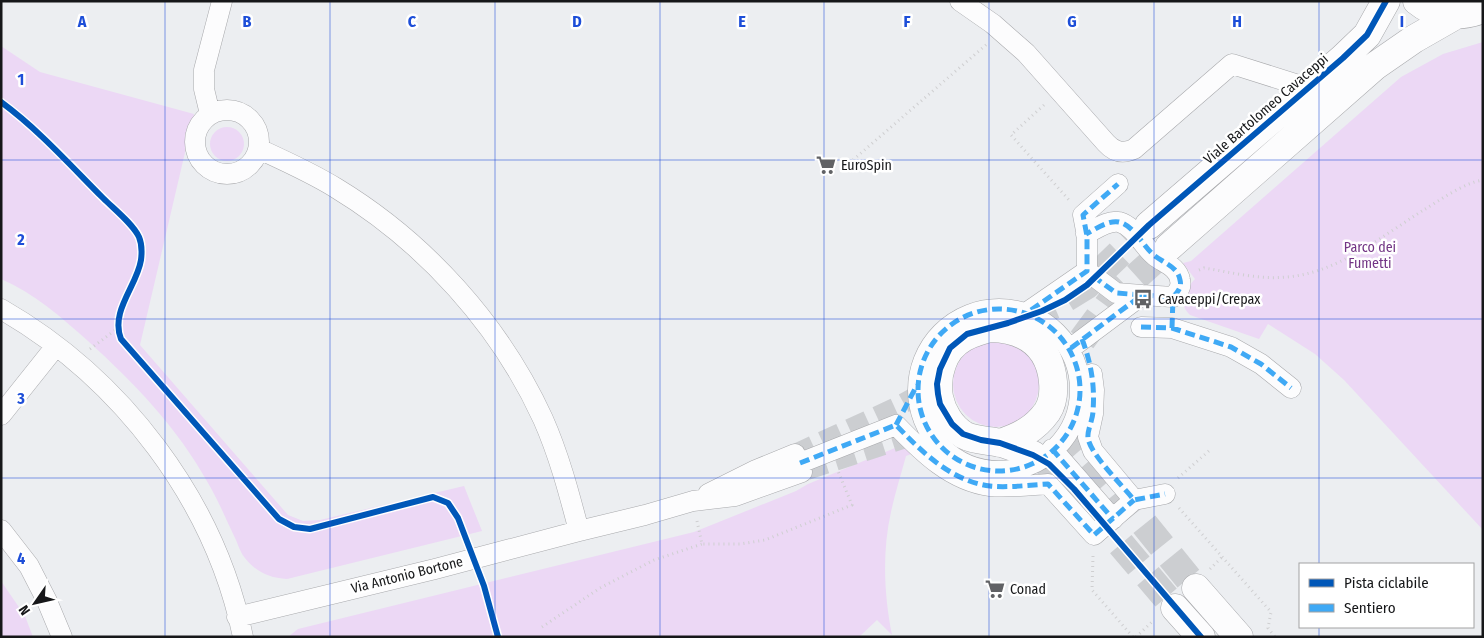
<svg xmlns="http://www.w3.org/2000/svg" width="1484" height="638" font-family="'Fira Sans Condensed',sans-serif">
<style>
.green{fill:#ecd8f5}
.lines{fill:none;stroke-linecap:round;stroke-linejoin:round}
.street-tunnel{stroke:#ccced1;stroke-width:20;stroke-dasharray:20 10;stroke-linecap:butt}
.secondary-tunnel{stroke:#ccced1;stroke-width:28;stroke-dasharray:28 14;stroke-linecap:butt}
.street-casing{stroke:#a8a9ac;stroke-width:21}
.secondary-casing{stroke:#a8a9ac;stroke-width:29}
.path{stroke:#cfcfd1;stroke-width:3;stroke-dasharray:1 4;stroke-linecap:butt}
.street{stroke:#fcfcfd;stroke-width:20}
.secondary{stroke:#fcfcfd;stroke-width:28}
.quiet{stroke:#3fa9f5;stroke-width:5;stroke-dasharray:10 5;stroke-linecap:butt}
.cycleway-casing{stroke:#fff;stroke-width:9}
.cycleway{stroke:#0057b8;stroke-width:6}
.grid{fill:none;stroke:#1d4ed8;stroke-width:1;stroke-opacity:0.55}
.labels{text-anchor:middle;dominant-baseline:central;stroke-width:5;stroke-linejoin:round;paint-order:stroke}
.street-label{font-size:14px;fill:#161719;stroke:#fff}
.poi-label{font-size:14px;fill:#161719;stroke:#fff;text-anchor:start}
.park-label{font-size:14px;fill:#733585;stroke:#fff}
.grid-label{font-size:16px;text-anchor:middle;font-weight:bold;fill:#1d4ed8;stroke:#fff;stroke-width:5;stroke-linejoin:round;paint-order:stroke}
</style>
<rect width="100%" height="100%" fill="#eceef1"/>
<path class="green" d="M1483,42V530L1344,380L1315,354L1268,324L1259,339L1190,315C1177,303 1185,290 1195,279L1183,263L1191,261L1401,77L1443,54Z
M1,46L40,72L194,114L140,345L288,515L303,521L320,520L464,486L482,531L287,579C269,578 256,572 245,558C240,552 238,544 235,538C226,519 218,500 208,483C177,427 134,383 88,341C61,317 34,293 1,279Z
M210 144a17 17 0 1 1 34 0a17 17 0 1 1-34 0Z
M953 384a43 43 0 1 1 86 0a43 43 0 1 1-86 0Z
M910,447L911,454L906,456C901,475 895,493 891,512C882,552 884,595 892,635L877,620L859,637H288L298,629L694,532L796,491L808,484L895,448Z
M1,581L25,616L33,637H1Z"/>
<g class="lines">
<path class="street-tunnel" d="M795,454L899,406L922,393
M807,470L918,434L932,432"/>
<path class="secondary-tunnel" d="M1028,316L1056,304L1087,285L1149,225
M1082,340L1110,302L1128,284L1169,247
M1063,428L1111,483L1196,588
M1033,455L1049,464L1074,489L1175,608"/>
<defs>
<path id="street" d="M960,1L993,24L1026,53L1106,143C1114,152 1123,154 1134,149L1232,64L1308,88
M195 142a32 32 0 1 1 64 0a32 32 0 1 1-64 0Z
M210,114L204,89V70L222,1
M259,149C285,161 312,173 336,188C425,242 500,325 543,419C559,455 569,493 579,531
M1087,271L1116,293L1142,295
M918 390a81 81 0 1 1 162 0a81 81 0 1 1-162 0Z
M1,309C121,378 215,500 243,637
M1029,311L1087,271V236L1083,215L1118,184
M1141,327L1172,328L1231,347L1261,364L1291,388
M1071,348L1142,295L1173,297C1178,292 1182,287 1180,280C1178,267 1164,263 1155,256C1143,247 1135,226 1119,222C1108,220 1096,229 1086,234
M1092,374L1094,390L1093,414L1088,437L1093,451L1134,500L1165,494
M1,415L56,346
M1052,449L1113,519
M800,463L896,425C922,452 951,481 990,486C1006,488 1031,485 1048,484L1094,535L1134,500
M708,494L756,470L795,454
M1,530L29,566L47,601L62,637
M237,617L435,569L579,531L645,515L693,501L735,496L802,472"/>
<path id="secondary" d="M1417,1C1436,17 1461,18 1483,9
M1149,225L1343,58L1367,35L1386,1
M1169,247L1375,66L1414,39L1456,15
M1028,316C1021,319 1014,322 1006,324C980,331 952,334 942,364C938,375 937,386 939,397C942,412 951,427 964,435C975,441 989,440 1001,443C1012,446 1022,451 1033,455
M991,328C1026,329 1050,346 1053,382C1054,393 1053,403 1047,412C1035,429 1019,437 1000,443
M1196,588L1239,637
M1175,608L1201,637"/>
</defs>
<use href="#street" class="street-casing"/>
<use href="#secondary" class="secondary-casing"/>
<path class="path" d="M1044,105L1011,135L1069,200
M853,160L987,44
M1199,270L1204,268C1230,272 1259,280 1287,277C1337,273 1381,237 1422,211C1439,201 1463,183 1483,180
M90,349L118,328
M1178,478L1210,450
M1179,508L1271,612L1268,628L1275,637
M697,521L702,544H740L765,540L852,505L838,471
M1093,556L1092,590L1133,637
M1210,569L1222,557
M542,627L600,588L654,560L702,544
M496,637L497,636
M1136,637L1154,620"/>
<use href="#street" class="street"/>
<use href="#secondary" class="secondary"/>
<path class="quiet" d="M1093,276L1116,293L1142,295
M918 390a81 81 0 1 1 162 0a81 81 0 1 1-162 0Z
M1031,310L1087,271V236L1083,215L1118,184
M1141,327L1172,328L1231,347L1261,364L1291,388
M1172,328L1173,297
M1082,339C1091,363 1095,385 1093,411C1093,420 1087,430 1088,438C1090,454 1123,486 1134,500L1165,494
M1071,348L1142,295L1173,297C1178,292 1182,287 1180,280C1178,267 1164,263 1155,256C1143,247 1135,226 1119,222C1108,220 1096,229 1086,234
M896,425L917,385
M1052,449L1113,519
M800,463L896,425C922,452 951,481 990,486C1006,488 1031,485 1048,484L1094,535L1134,500"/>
<defs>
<path id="cycleway" d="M1,102C39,130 70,165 103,198C114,209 133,224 139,237C142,244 142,252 141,260C137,286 110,311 121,339L279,519L294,527L310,529L433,497L448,503L458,518L484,586L498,637
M1201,637L1074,489L1049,464L1033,455L1000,443L981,440L963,434L952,424L940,404L938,394L937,384L940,369L950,348L967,334L1008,323L1042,311L1065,300L1087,285L1149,225L1343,58L1367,35L1386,1"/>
</defs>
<use href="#cycleway" class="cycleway-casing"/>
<use href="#cycleway" class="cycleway"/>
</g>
<path class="grid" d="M165,1V637M330,1V637M495,1V637M660,1V637M824,1V637M989,1V637M1154,1V637M1319,1V564M1,160H1483M1,319H1483M1,478H1483M1319,627V637"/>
<defs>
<symbol id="supermarket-bare" viewBox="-9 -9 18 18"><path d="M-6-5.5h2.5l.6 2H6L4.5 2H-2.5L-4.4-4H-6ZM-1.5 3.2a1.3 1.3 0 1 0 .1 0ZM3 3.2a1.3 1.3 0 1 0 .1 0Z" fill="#616265" stroke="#fff" stroke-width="2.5" paint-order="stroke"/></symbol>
<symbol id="bus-bare" viewBox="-9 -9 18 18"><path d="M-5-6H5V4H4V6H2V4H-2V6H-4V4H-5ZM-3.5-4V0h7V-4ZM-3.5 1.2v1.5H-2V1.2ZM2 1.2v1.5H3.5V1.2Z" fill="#616265" stroke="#fff" stroke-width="2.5" paint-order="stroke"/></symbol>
</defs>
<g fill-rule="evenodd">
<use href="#supermarket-bare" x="812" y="151" width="28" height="28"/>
<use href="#bus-bare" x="1129" y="285" width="28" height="28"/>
<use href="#supermarket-bare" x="981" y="575" width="28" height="28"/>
</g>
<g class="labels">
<g class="street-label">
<text transform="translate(1266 109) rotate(-41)">Viale Bartolomeo Cavaceppi</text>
<text transform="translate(407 575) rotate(-14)">Via Antonio Bortone</text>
</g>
<g class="poi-label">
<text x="841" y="165">EuroSpin</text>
<text x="1158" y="299">Cavaceppi/Crepax</text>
<text x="1010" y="589">Conad</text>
</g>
<g class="park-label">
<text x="1370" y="247">Parco dei<tspan x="1370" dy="16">Fumetti</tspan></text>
</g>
</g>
<g class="grid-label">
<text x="82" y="27">A</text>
<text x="247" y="27">B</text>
<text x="412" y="27">C</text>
<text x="577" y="27">D</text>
<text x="742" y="27">E</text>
<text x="907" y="27">F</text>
<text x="1072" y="27">G</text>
<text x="1237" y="27">H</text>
<text x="1402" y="27">I</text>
<text x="21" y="85">1</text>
<text x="21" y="245">2</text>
<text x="21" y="404">3</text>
<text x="21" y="564">4</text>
</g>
<rect width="1484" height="638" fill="none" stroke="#161719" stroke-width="5"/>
<rect x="1299" y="563" width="175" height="65" fill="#ffffff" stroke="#a2a2a3"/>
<rect x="1309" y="579" width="25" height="8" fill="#0057b8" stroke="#a2a2a3"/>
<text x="1344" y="588" font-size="15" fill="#161719">Pista ciclabile</text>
<rect x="1309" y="604" width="25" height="8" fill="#3fa9f5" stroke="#a2a2a3"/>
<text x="1344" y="613" font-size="15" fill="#161719">Sentiero</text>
<g transform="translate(35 603) rotate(236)" stroke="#ffffff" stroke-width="4" paint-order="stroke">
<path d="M0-4L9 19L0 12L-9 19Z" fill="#161719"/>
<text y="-8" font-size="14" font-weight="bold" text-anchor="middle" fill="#161719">N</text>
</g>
</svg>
